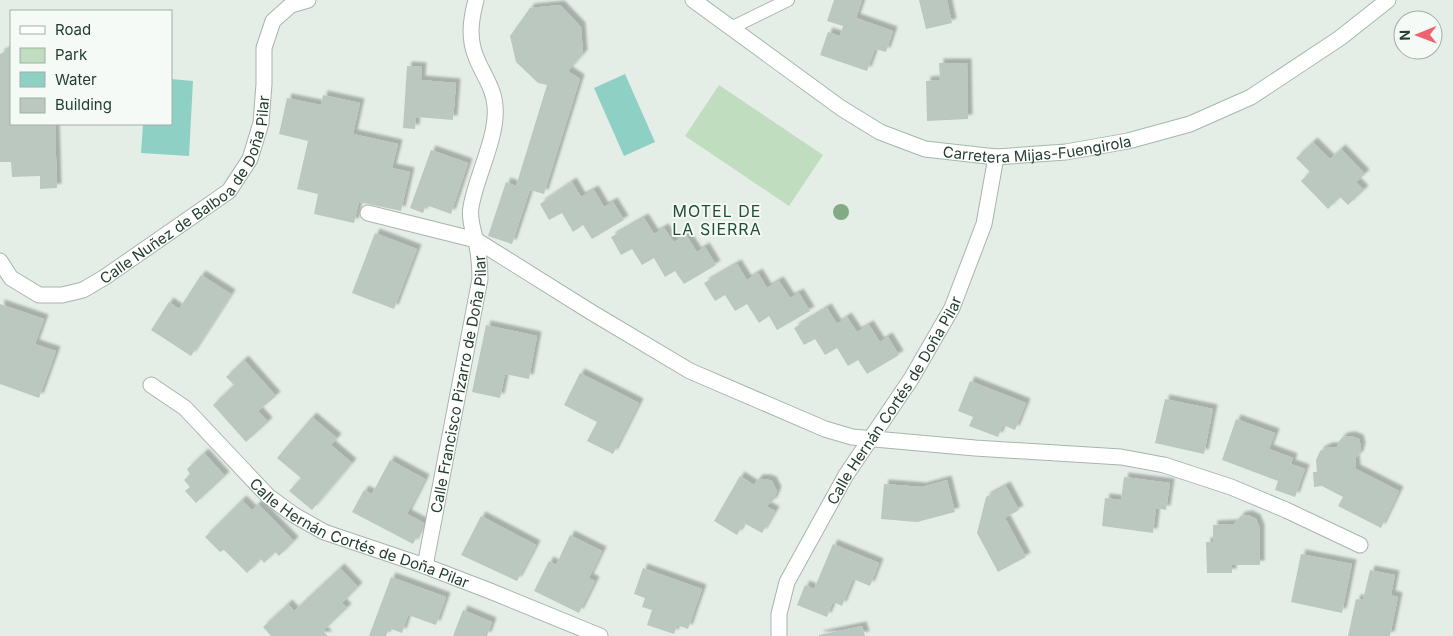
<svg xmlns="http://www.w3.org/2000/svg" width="1453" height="636" font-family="Inter,sans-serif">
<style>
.green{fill:#c0ddbf}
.water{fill:#8fd0c5}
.building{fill:#bac8bf;filter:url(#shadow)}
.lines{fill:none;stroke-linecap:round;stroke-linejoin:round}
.service-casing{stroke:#a7b5ac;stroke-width:14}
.minor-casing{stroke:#a7b5ac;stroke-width:17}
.secondary-casing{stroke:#a3b9ab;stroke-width:17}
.service{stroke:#fff;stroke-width:12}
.minor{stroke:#fff;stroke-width:15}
.secondary{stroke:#fff;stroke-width:15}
.tree{fill:#81aa85}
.labels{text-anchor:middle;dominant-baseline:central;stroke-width:4;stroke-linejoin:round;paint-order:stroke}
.street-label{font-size:15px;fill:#243f2f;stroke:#f5faf6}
.neighbourhood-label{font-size:16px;letter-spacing:1px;fill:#215035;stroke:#f5faf6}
</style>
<defs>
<filter id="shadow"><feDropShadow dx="4.5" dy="-4.5" stdDeviation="1" flood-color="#0004"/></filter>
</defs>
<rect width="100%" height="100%" fill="#e5ede7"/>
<path class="green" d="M719,85L823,155L789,206L685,136Z"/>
<path class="water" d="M625,74L655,142L624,156L594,88Z
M171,79L193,81L189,156L141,153L143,124H171Z"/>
<path class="building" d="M834,0H862L856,18L893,31L886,52L875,49L867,71L820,55L828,32L840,36L843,26L827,21Z
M919,0H947L952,23L926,29Z
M560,5L581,27L583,54L568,71L580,79L544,194L530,190L512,244L488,236L506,182L516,186L547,85L538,83L516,62L510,36L530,8Z
M11,48V124H55L57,188L40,189V176L12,177L11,162H0V54Z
M939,63H967L968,119L927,121L926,81L940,80Z
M407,66L422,67L421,80L456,83L453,120L416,117L415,129L403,128Z
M323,95L360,103L353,134L398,144L392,168L410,172L401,211L359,202L354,223L314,214L318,194L297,189L308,141L279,134L287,98L321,105Z
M1313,142L1330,159L1341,149L1365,174L1356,182L1364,190L1348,205L1340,197L1328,209L1301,181L1310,172L1296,158Z
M431,150L468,163L451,214L426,205L423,213L410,208Z
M572,182L581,197L594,190L604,207L613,202L624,220L592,239L583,225L573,232L562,213L549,220L540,204Z
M644,218L654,234L664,228L674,242L686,235L697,252L705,247L716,265L684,284L675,271L665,277L654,258L642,265L632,249L621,255L611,237Z
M375,233L417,249L394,309L352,293Z
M737,264L747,280L758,273L767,288L779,281L790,298L799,293L810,311L777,330L769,316L759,323L747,304L735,311L725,295L715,301L704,283Z
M201,275L231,294L191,356L151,330L169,302L179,309Z
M0,304L44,319L35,344L56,351L39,398L0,384Z
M827,308L837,324L847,317L857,332L869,325L880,342L888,337L899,355L867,374L858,360L848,366L837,348L825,355L815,339L804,345L794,328Z
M486,325L537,336L529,379L505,374L500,398L472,392Z
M244,360L276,396L258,411L268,422L246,442L213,405L234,385L226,377Z
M580,373L639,403L613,454L587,441L597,422L564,405Z
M970,381L1026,403L1015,430L1003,425L998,437L969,426L973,417L958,411Z
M1165,399L1213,409L1204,454L1155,443Z
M312,417L337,438L331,445L352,463L312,510L289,491L301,478L277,458Z
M1236,419L1275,433L1269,449L1293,458L1291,464L1305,469L1295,497L1275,490L1278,481L1222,460Z
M1351,436L1359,439L1361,447L1359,455L1355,458L1356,469L1399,491L1381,528L1338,506L1343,497L1322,486L1314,487L1313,472H1317L1316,460L1320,451L1328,447H1337L1339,441L1343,437Z
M204,453L225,476L196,503L185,491L190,487L184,480L190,474L187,469Z
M390,460L425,479L407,514L424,523L413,544L352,512L364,490L372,494Z
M740,476L754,485L758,479H766L772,481L777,491L773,501L766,506L775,511L762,533L744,523L737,535L714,521Z
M1124,477L1170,483L1166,510L1156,508L1153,533L1102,526L1105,498L1121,500Z
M947,480L955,512L917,522L881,519L884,484L922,487Z
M1006,486L1019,510L1005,518L1026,557L998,572L977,533L986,497Z
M242,500L252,510L258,504L294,541L279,556L275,552L264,563L261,559L247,573L224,550L220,552L205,537Z
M1248,515L1256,519L1260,529V565H1232V573H1207L1206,542H1213V525L1234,524L1241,516Z
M481,516L536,545L517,581L461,555Z
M570,535L602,551L589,578L595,581L579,613L534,591L549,561L556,565Z
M833,544L879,563L870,586L853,579L842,606L833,602L827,617L797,605L805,585L814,589Z
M1301,554L1352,564L1342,613L1291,602Z
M340,568L358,587L342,603L347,608L323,631L328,636H271L263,627L288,604L294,611Z
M643,568L702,589L688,629L677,625L674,634L647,625L652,610L642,607L645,598L634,594Z
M1370,570L1395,575L1391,595L1398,597L1390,636H1348L1356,599L1363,600Z
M391,577L446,597L436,625L408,615L402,633L389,628L386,636H369Z
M463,610L492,622L487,636H453Z
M862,626L865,636H819V635Z"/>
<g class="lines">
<defs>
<path id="service" d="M731,28L788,0"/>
<g id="minor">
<path d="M368,213L476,240L591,312L690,371L825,429L852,437L975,448L1121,457L1164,465L1231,487L1286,510L1360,545"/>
<path id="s1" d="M0,261L11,278L39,295H62L83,290L105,277L229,191L250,159L261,123L264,84V48L273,21L291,5L308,0"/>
<path id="s2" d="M151,385L185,408L268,496L294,515L324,532L425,566L490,591L600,636"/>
<path id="s3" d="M425,566L480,279C480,266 479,254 476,241C473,230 469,219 471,207C476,176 498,137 495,106C494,88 482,73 476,57C468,38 471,19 476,0"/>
<path id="s4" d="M779,636V614L787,582L846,475L911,379L952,308L984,224L996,157"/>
</g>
<g id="secondary">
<path id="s5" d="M693,0L841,108L880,132L925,149L996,157L1066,152L1128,141L1190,124L1251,97L1340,38L1388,0"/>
</g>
</defs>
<use href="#service" class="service-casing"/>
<use href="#minor" class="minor-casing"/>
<use href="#secondary" class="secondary-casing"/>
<use href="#service" class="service"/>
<use href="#minor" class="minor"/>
<use href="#secondary" class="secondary"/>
</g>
<circle class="tree" cx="841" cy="212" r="8"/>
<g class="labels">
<g class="street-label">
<text stroke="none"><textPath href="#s5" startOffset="390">Carretera Mijas-Fuengirola</textPath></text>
<text stroke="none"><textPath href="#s1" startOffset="248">Calle Nuñez de Balboa de Doña Pilar</textPath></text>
<text stroke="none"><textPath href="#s3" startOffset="185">Calle Francisco Pizarro de Doña Pilar</textPath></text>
<text stroke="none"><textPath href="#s4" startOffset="266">Calle Hernán Cortés de Doña Pilar</textPath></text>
<text stroke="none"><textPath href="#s2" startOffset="261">Calle Hernán Cortés de Doña Pilar</textPath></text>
</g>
<g class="neighbourhood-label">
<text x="717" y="211">MOTEL DE<tspan x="717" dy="18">LA SIERRA</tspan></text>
</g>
</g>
<rect x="10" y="10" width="162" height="115" fill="#f5faf6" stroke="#a1afa6"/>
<rect x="20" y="26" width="25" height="8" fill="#ffffff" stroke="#a1afa6"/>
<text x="55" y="35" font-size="15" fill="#243f2f">Road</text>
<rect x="20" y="48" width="25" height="15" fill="#c0ddbf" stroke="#a1afa6"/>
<text x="55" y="60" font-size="15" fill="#243f2f">Park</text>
<rect x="20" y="72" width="25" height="15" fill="#8fd0c5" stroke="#a1afa6"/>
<text x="55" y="85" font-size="15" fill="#243f2f">Water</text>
<rect x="20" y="98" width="25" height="15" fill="#bac8bf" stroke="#a1afa6"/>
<text x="55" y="110" font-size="15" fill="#243f2f">Building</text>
<g transform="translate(1418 35) rotate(269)"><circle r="24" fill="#f5faf6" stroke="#a1afa6"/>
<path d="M0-4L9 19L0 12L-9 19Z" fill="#ed646f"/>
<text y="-8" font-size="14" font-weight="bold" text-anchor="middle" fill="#243f2f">N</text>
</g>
</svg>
